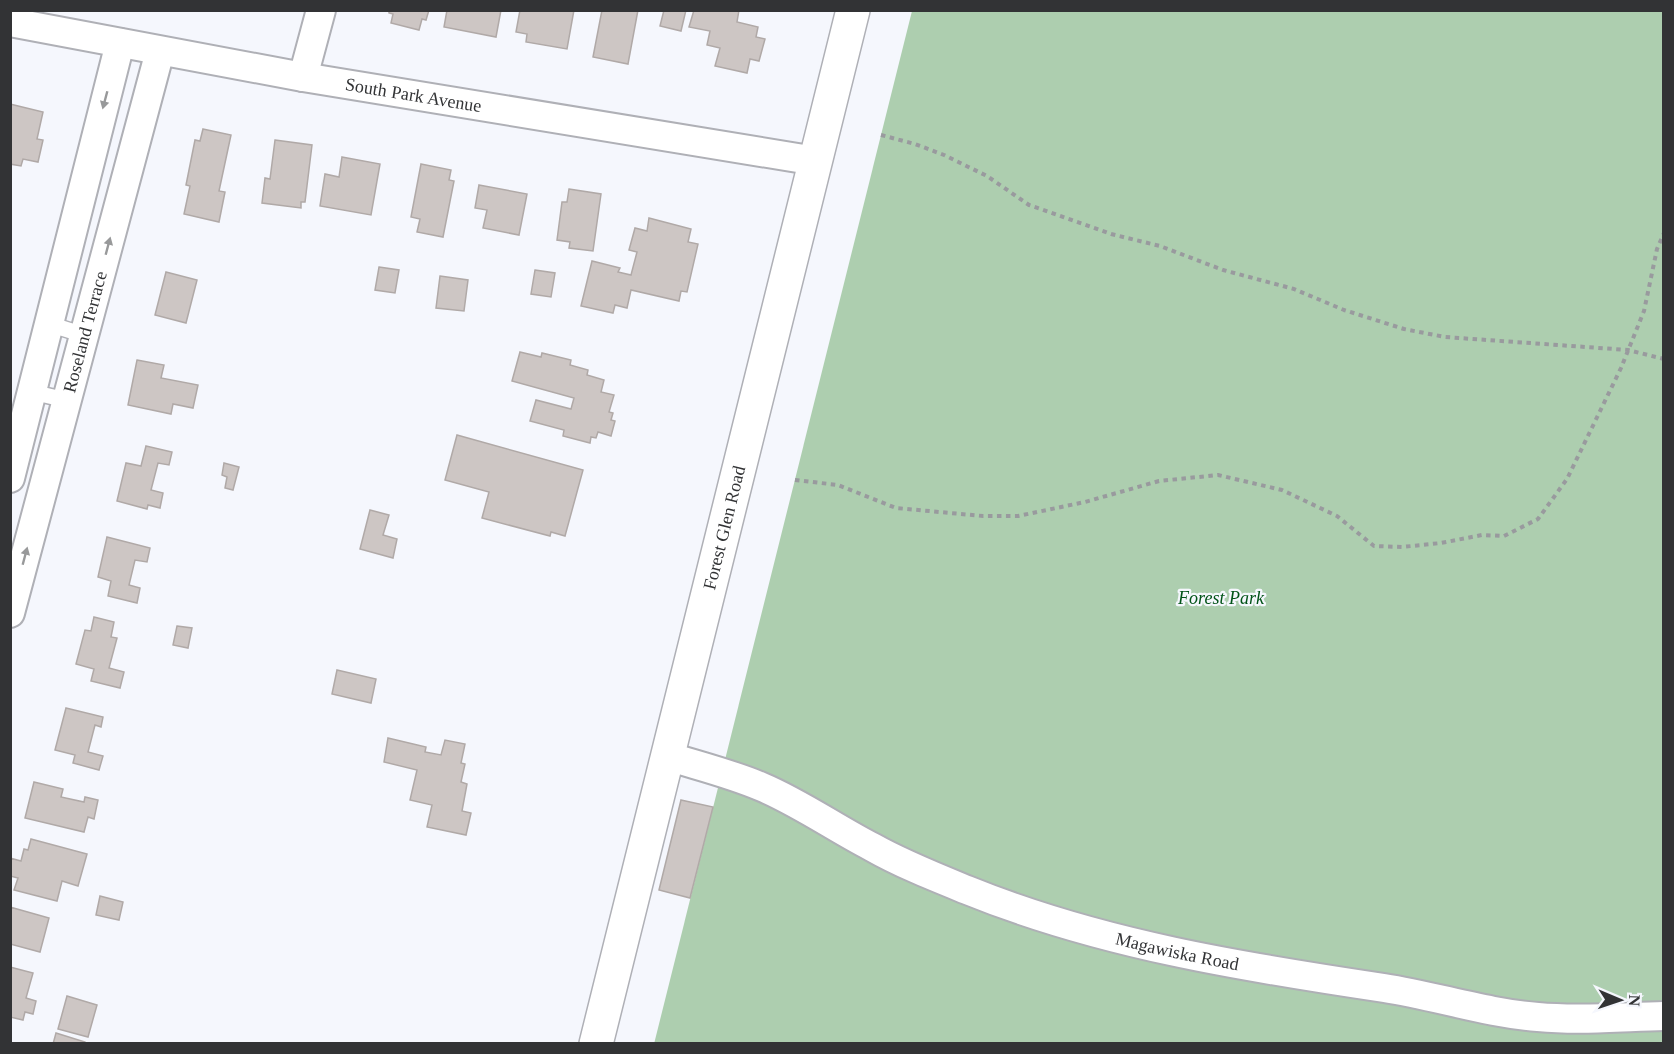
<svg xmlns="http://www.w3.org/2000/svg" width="1674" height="1054" font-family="'Times New Roman',serif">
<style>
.green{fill:#adceaf}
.building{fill:#cdc6c4;stroke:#b0a9a7;stroke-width:1.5}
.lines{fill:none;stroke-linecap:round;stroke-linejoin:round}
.service-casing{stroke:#afb0b6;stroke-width:18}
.minor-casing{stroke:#afb0b6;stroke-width:32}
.tertiary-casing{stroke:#afb0b6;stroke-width:36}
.path{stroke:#999a9e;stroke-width:4;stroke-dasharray:4.5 4.5;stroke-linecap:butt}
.service{stroke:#fff;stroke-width:15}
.minor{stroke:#fff;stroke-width:28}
.tertiary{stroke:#fff;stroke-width:33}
.oneway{fill:#98999a}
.labels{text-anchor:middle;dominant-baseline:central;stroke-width:4.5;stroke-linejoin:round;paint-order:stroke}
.street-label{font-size:18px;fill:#323335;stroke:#f5f7fd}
.park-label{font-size:18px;font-style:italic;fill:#005317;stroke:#f5f7fd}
</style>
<rect width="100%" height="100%" fill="#f5f7fd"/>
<path class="green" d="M912,11H1663V1043L654,1044Z"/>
<path class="building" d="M389,10H429L426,20L422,19L419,30L391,23L393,14L389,13Z
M447,10H501L496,37L444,27Z
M520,10H574L567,49L526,42L527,34L516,32Z
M602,10H638L628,64L593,57Z
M664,10H686L681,31L660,26Z
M694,10H739L737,22L758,27L756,37L765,39L759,61L750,59L747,73L715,66L720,48L707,45L710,31L689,27Z
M10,104L43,112L37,139L43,140L38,162L23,159L21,166L10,164Z
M203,129L231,135L219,191L225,192L219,222L184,214L190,186L186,185L195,140L200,141Z
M275,140L312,145L305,202H301V208L262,203L265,178L270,179Z
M342,157L380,164L371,215L320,206L325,174L339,177Z
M421,164L451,170L449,180L454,181L443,237L417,232L420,219L411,217Z
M479,185L527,194L519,235L483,228L487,210L475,208Z
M569,189L601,194L593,251L569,248L570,242L557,240L562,202H567Z
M649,218L691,229L688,242L698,244L687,292L681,291L679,301L631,290L627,308L615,305L613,313L581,306L592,261L620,268L618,272L631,275L637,252L629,250L635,228L647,231Z
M379,267L399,270L395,293L375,290Z
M535,270L555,273L551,297L531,294Z
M166,272L197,280L186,323L155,315Z
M440,276L468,280L464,311L436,308Z
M520,352L541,357L542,353L571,360L570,365L588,370L587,375L604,380L601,392L614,395L609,412L613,413L611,420L615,421L611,436L598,432L596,438L591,437L590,443L563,436L564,430L530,421L536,400L571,409L574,398L512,381Z
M137,360L164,365L161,378L198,385L193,408L173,404L171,414L128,405Z
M457,435L583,470L565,536L551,532L550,536L482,518L489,492L445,480Z
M146,446L172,452L169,465L158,463L151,490L163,493L160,508L148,505L147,509L117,501L126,463L141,466Z
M224,463L239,467L233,490L225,488L227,477L222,475Z
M370,510L389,515L383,535L397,539L393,558L360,549Z
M107,537L150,548L147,562L135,560L129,585L140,588L137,603L108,596L111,581L98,577Z
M94,617L114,622L111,637L117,638L109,668L124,672L120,688L91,681L94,669L76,664L85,630L91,631Z
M177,626L192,628L188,648L173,645Z
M337,670L376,679L371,703L332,694Z
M66,708L103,717L101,727L95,725L88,752L103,756L99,770L73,763L75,755L55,750Z
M388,738L426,747L425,752L441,755L445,740L465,744L461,763L465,764L461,782L467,784L462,811L471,813L466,835L427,827L432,805L410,800L417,770L384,762Z
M34,782L63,789L61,797L84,802L85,797L98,800L94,819L88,817L84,832L25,818Z
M681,800L713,807L690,898L659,890Z
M31,839L87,854L78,886L62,881L57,901L14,890L18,878L10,876V858L21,861L24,849L28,850Z
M100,896L123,902L119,920L96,915Z
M10,907L49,918L40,952L10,944Z
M10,967L33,973L26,998L36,1001L33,1014L25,1012L23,1020L10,1017Z
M67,996L97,1005L88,1037L58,1029Z
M56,1033L85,1042V1044H53Z"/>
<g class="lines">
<defs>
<path id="service" d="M49,324L84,335
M32,392L66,400"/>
<g id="minor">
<path id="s1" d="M10,22L303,77L816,161"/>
<path d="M303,77L321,10"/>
<path d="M10,478L120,43"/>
<path id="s2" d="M10,613L160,51"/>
<path id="s3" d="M667,756C699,766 732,774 762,787C800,803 835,828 872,847C902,864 935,877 967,890C1100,944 1243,967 1384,988C1436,996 1486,1013 1538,1017C1580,1021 1622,1017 1664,1016"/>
</g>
<g id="tertiary">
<path id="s4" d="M596,1044L853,10"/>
</g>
</defs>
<use href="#service" class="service-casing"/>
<use href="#minor" class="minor-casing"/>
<use href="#tertiary" class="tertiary-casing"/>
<path class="path" d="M881,135L915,144L944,155L987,176L1029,205L1111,234L1160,246L1223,270L1294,289L1344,310L1404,329L1445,337L1628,350L1664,359
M795,480L838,485L896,508L983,516H1018L1085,502L1159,481L1218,475L1282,490L1337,516L1374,546L1402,547L1441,543L1482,535L1504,536L1538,519L1567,479L1621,368L1644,311L1657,249L1664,233"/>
<use href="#service" class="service"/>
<use href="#minor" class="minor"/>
<use href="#tertiary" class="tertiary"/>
</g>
<defs><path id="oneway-solid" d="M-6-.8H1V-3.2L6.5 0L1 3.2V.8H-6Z" transform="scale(1.5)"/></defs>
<g class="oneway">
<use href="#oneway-solid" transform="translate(105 100) rotate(105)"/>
<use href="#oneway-solid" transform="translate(108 246) rotate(-75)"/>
<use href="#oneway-solid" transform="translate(25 556) rotate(-75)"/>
</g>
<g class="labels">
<g class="street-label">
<text stroke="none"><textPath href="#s1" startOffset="410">South Park Avenue</textPath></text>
<text stroke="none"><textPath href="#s2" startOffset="291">Roseland Terrace</textPath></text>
<text stroke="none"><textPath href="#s4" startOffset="532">Forest Glen Road</textPath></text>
<text stroke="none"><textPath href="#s3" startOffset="549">Magawiska Road</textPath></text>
</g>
<g class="park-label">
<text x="1221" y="598">Forest Park</text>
</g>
</g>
<rect width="1674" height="1054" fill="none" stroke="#323335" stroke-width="24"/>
<g transform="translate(1620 1000) rotate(92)" stroke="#f5f7fd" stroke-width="4.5" paint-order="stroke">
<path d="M0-4.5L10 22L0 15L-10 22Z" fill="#323335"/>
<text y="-9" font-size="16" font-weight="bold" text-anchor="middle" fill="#323335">N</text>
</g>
</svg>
